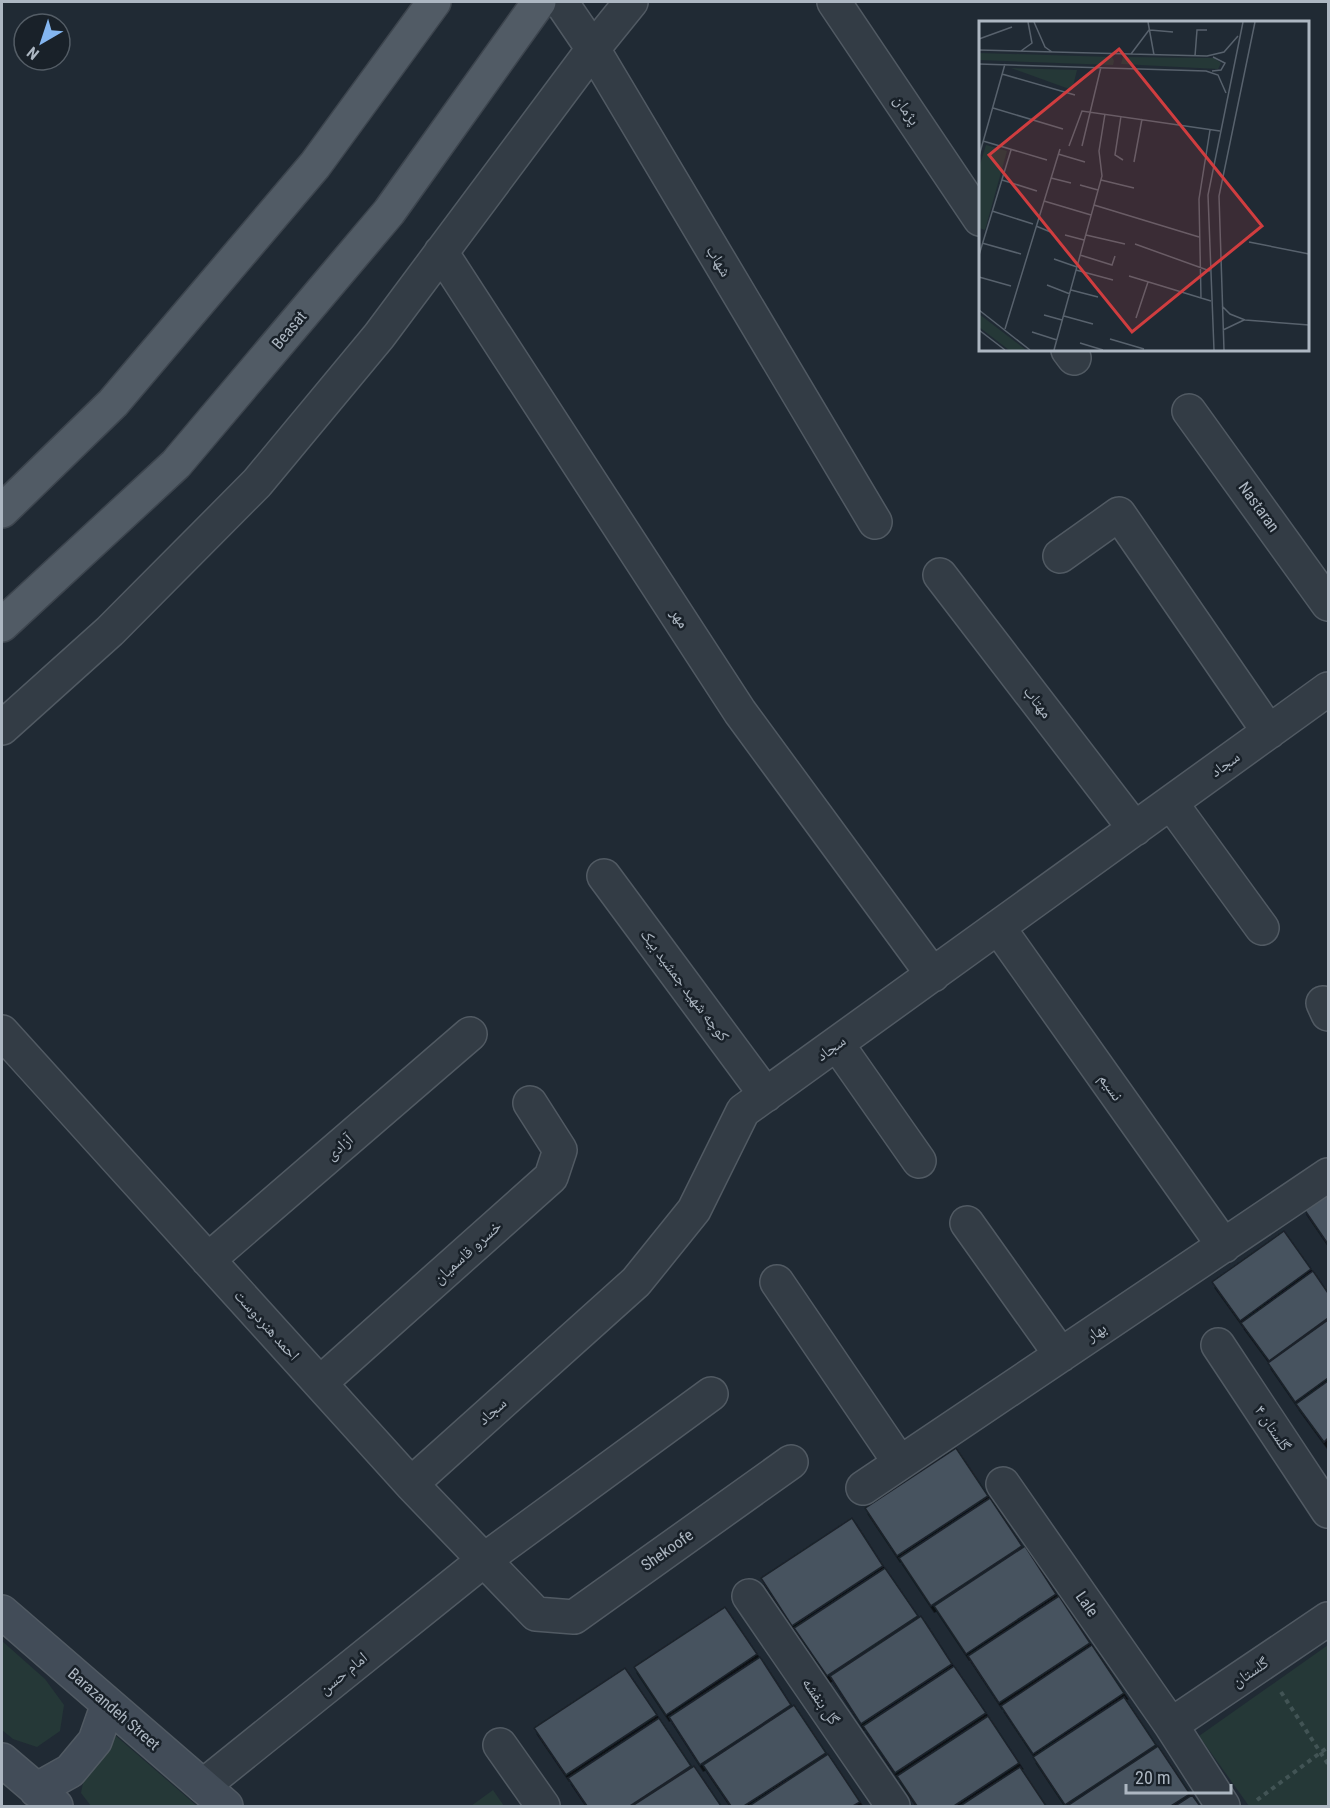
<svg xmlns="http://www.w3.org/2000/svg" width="1330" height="1808" font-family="'Roboto Condensed','Noto Naskh Arabic',sans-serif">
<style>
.green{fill:#253837}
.building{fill:#47525e;stroke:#1b232b;stroke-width:1.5;filter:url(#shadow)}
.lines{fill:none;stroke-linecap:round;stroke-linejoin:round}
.minor-casing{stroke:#515a63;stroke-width:36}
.secondary-casing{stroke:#515a63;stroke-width:36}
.primary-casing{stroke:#3d454e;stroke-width:36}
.path{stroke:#425455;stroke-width:4;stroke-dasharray:4.5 4.5;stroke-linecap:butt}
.minor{stroke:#333c45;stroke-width:33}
.secondary{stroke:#424c58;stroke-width:33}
.primary{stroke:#515b65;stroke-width:33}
.labels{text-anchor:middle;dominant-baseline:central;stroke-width:5;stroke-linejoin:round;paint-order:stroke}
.street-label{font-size:16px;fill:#adb7c2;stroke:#192129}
.inset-road{fill:none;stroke:#58626d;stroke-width:1.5}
.view{fill:#d03d3f;fill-opacity:0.15;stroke:#d03d3f;stroke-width:3}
.inset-edge{fill:none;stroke:#adb7c2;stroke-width:3}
</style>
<defs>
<filter id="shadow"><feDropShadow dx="3.5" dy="6" stdDeviation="0" flood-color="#0009"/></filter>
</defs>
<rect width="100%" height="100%" fill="#202a34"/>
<path class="green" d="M2,1641L45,1679L64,1705L60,1731L37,1747L13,1739L2,1730Z
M1328,1645V1806H1249L1199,1736Z
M116,1736L197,1806H91L81,1793L88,1758Z
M493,1790L504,1806H471Z"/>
<path class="building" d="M1328,1192V1244L1304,1209Z
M1284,1231L1311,1269L1240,1321L1212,1282Z
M1313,1271L1328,1293V1318L1269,1361L1241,1323Z
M1328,1320V1378L1295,1402L1268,1363Z
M1328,1381V1438L1324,1442L1296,1404Z
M956,1448L988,1496L897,1556L865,1508Z
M990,1498L1022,1546L931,1606L899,1558Z
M852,1518L883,1566L792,1626L761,1578Z
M1025,1546L1056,1594L966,1654L934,1606Z
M885,1568L918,1616L827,1676L794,1628Z
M1059,1596L1090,1643L999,1703L968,1656Z
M725,1607L757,1654L666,1715L634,1667Z
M921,1616L952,1664L861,1724L830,1676Z
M1092,1645L1124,1693L1033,1754L1001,1706Z
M760,1657L791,1705L700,1765L669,1717Z
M954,1666L986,1713L895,1773L863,1726Z
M625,1668L657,1715L566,1775L534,1728Z
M1124,1697L1156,1745L1065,1805L1033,1757Z
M794,1705L826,1753L744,1806H731L703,1765Z
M988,1716L1019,1763L954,1806H917L897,1776Z
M659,1718L691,1766L630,1806H587L568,1778Z
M1158,1746L1190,1794L1171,1806H1067Z
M828,1754L860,1802L853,1806H749Z
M694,1766L721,1806H632Z
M1020,1767L1046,1806H960Z
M1192,1795L1200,1806H1175Z"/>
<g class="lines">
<defs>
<path id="minor" d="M561,2L593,49L875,522
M834,2L980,219
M441,252L740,712L933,975
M1068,350L1074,358
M1189,411L1328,604
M1060,556L1119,514L1269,732
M940,575L1135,829
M2,728L110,631L257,483L379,336L593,49L631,2
M1171,803L1262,928
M604,876L766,1095
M998,927L1224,1246
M1323,1003L1328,1014
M2,1032L411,1484L536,1614L574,1617L791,1462
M837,1044L919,1161
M967,1223L1061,1355
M208,1260L470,1034
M777,1282L900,1463
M1218,1345L1328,1511
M320,1383L551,1177L560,1150L530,1103
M411,1484L636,1282L694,1210L743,1111L1328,689
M1003,1484L1171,1725L1223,1806
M863,1488L1328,1175
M749,1596L893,1806
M1171,1725L1328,1619
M500,1745L543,1806
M203,1786L484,1560L711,1394"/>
<path id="secondary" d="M2,1612L226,1806
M2,1760L56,1806
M36,1790L70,1771L95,1741L108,1704"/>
<path id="primary" d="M2,511L113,403L315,165L434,2
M2,625L176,464L389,212L539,2"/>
</defs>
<use href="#minor" class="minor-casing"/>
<use href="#secondary" class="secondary-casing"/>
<use href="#primary" class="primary-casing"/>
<path class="path" d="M1281,1692L1328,1764
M1257,1800L1328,1747"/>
<use href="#minor" class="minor"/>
<use href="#secondary" class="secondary"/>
<use href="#primary" class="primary"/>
</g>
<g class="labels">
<g class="street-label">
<text transform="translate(907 110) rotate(56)">پژمان</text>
<text transform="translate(719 261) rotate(59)">شهاب</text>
<text transform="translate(289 330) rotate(-50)">Beasat</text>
<text transform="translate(1259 507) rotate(54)">Nastaran</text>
<text transform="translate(680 618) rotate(57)">مهر</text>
<text transform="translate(1038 702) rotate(52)">مهتاب</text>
<text transform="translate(1225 764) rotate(-36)">سجاد</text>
<text transform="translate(685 985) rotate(53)">کوچه شهید جمشید بیک</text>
<text transform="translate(831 1048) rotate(-36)">سجاد</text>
<text transform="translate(1111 1087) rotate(55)">نسیم</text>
<text transform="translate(339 1147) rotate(-41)">آزادی</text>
<text transform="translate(467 1252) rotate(-42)">خسرو قاسمیان</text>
<text transform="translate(267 1325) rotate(48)">احمد هنردوست</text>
<text transform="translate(1096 1332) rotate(-34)">بهار</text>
<text transform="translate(492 1411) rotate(-42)">سجاد</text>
<text transform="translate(1273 1428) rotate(56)">گلستان ۴</text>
<text transform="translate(667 1550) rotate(-35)">Shekoofe</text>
<text transform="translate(1087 1604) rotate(55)">Lale</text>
<text transform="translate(1250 1672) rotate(-34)">گلستان</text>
<text transform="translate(343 1673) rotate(-39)">امام حسن</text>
<text transform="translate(821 1701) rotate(56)">گل بنفشه</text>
<text transform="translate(114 1709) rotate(41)">Barazandeh Street</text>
</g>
</g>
<g transform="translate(979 21)">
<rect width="330" height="330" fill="#202a34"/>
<path d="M0,32L133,36L135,40L134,44L0,39ZM144,36L235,37L242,42L239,48L142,43ZM32,47L98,49L93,69ZM7,124L28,130L6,209L0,207V147ZM0,293L47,329H30L0,306Z" fill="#253837"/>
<path class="inset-road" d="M55,1L66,26L73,31M169,1L175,34M171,9L194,11M0,18L33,6M0,29L228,35L245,31L259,15M42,30L53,22L49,1M152,33L170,9M216,35L218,9H228M0,43L227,50L239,54L247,72M233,50L242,49L246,42L234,36M23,53L96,74M14,87L84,108M142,95L136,134L144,139M4,120L68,139M90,125L103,90L241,110M103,125L122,46M79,133L106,141M0,135L26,43M155,141L163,98M72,157L92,162M23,159L58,170M122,159L155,167M101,164L119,169M65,180L112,194M115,184L220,216M13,190L54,203M57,205L74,212M86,214L105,219M107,214L146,223M270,221L330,233M3,222L42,233M156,223L231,250M0,234L32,129M101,234L133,244L136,235M75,238L98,246M97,249L134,259M150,255L232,280M0,256L32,265M68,264L91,273M92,269L119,276M222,277L220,178L231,109M243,285L251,293L266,299L330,304M0,289L51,329M65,294L83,299M85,295L114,303M157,297L169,261M26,308L81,128M0,309L26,329M244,309L265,299M53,311L78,319M131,318L165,328M101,322L124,329M75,329L123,155L120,130L126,93M235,329L229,174L264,1M245,329L240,175L276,1"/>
<path class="view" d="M140,28L283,205L153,311L10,134Z"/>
<rect width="330" height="330" class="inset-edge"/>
</g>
<rect width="1330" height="1808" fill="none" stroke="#adb7c2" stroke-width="6"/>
<g transform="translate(42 42) rotate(219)"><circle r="28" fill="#192129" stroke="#545d66" stroke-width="1.5"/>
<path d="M0-4.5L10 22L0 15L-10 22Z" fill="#84b6f0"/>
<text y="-9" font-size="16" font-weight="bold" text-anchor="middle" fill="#adb7c2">N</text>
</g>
<path d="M1126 1784v9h105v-9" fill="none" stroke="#adb7c2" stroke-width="3"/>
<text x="1135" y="1784" font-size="18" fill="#adb7c2" stroke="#192129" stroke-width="4.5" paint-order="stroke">20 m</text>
</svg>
